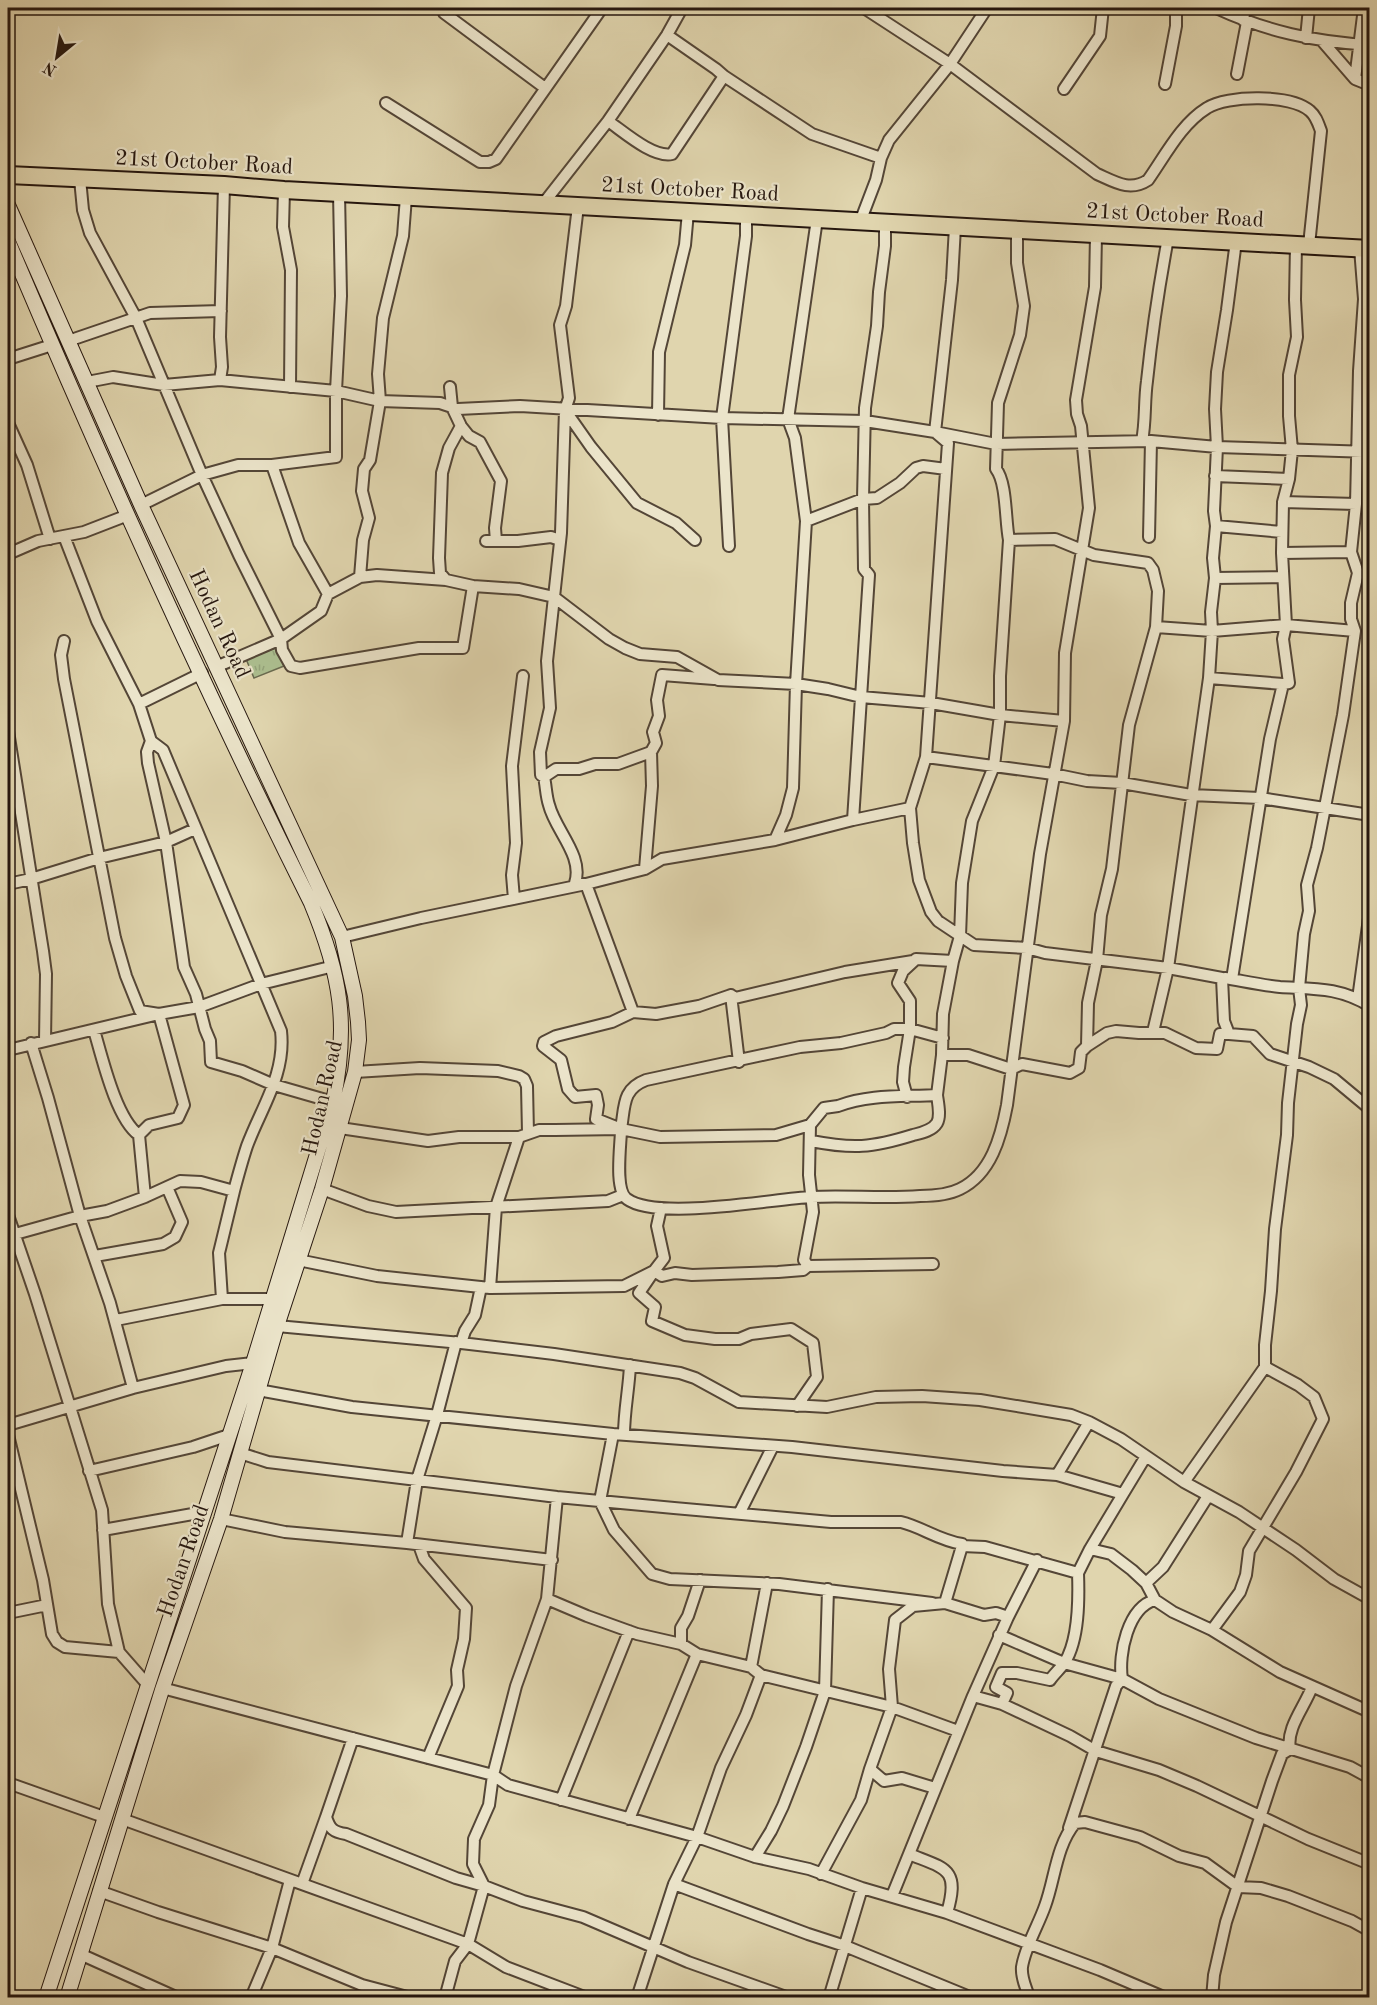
<svg xmlns="http://www.w3.org/2000/svg" width="1377" height="2005" font-family="'Old Standard TT',serif">
<style>
.park{fill:url(#park-tufts);stroke:#696a4f;stroke-width:1.5}
.lines{fill:none;stroke-linecap:round;stroke-linejoin:round}
.minor-casing{stroke:#544637;stroke-width:14}
.secondary-casing{stroke:#26170f;stroke-width:16}
.primary-casing{stroke:#26170f;stroke-width:20}
.minor{stroke:#ebe4ca;stroke-width:10}
.secondary{stroke:#ebe4ca;stroke-width:14}
.primary{stroke:#e0d5ae;stroke-width:16}
.labels{text-anchor:middle;dominant-baseline:central;stroke-width:4.5;stroke-linejoin:round;paint-order:stroke}
.street-label{font-size:22px;fill:#26170f;stroke:#ebe4ca}
</style>
<defs>
<pattern id="park-tufts" width="24" height="20" patternUnits="userSpaceOnUse" patternTransform="scale(1.5)"><rect width="24" height="20" fill="#acbe8f"/><path d="M3 7l-1-3M5 7V3M7 7l1-3M15 17l-1-3M17 17v-4M19 17l1-3" fill="none" stroke="#94a37a"/></pattern>
</defs>
<rect width="100%" height="100%" fill="#e0d5ae"/>
<filter id="stains"><feTurbulence type="fractalNoise" baseFrequency=".00333" numOctaves="4"/><feColorMatrix values="0 0 0 0 .2 0 0 0 0 .09 0 0 0 0 .02 0 0 0 .5 -.17"/></filter>
<radialGradient id="worn" r=".72"><stop offset=".6" stop-color="#630" stop-opacity="0"/><stop offset="1" stop-color="#630" stop-opacity=".3"/></radialGradient>
<path class="park" d="M277,647L284,666L254,678L246,659Z"/>
<g class="lines">
<defs>
<path id="minor" d="M864,8L950,64L1097,174C1115,182 1130,192 1148,180C1165,156 1181,124 1207,108C1227,95 1291,94 1310,111C1316,116 1318,123 1321,131L1309,245
M1216,8C1266,31 1314,42 1370,45
M444,13L545,88
M1243,20L1245,8
M1306,38L1309,8
M1323,42L1355,79L1370,85
M1237,74L1247,22
M724,76L812,134L881,158
M1355,79L1364,8
M1165,84L1176,26V8
M1064,89L1100,36L1103,8
M386,103L480,162H489L496,159L602,8
M608,121C624,132 653,158 672,154L724,76L716,69L667,35
M80,179L83,210L90,233L136,318L202,475L239,555L281,639L321,611L328,594L360,577L377,575L446,580L473,586L519,589L554,597L609,639L625,648L640,654L677,657L718,680L796,684L828,689L861,697L931,703L1000,715L1064,721
M284,190L283,227L291,270L290,387
M543,204L608,121L667,35L682,8
M578,206L566,306L560,325L569,398L565,410L561,533L547,661L550,708L540,752L541,775L544,777C546,786 546,796 549,805C555,830 584,856 575,883L586,884L633,1012
M860,222L876,180L881,158L889,140L950,64L987,8
M68,341L150,313L221,311
M8,359L52,345
M220,380L336,391L380,401L440,403L458,409L520,406L722,418L865,421L935,432L996,444L1151,441L1217,447L1370,452
M87,382L113,377L164,385L220,380L222,367L220,337L224,185
M450,387L452,407L461,426L469,436L480,442L501,481L495,528L496,541
M565,410L591,447L637,503L676,523L695,540
M658,415L659,352L685,245L688,212
M8,423L27,465L50,539
M1142,441C1146,421 1144,402 1147,381C1152,333 1159,286 1168,238
M272,465L299,543L328,594
M1215,476L1289,479
M1283,502L1356,504
M141,505L202,475L238,465H272L336,457V391L341,296L339,193
M806,521L863,499L877,498L900,483L916,468L923,466L946,469
M1216,526L1282,532
M64,536L97,621L139,704
M1149,537L1151,441
M1009,540L1055,539L1094,555L1148,563L1153,570L1158,591L1156,627L1129,725L1112,869L1101,915L1097,960L1088,1003L1087,1046
M486,541H518L551,537L560,540
M729,546L722,418L746,236V215
M1282,553L1351,552
M8,554L38,541L84,532L128,515
M360,577L363,540L369,518L362,491L364,469L370,460L380,401L378,374L383,318L403,236L406,197
M1215,578L1283,577
M446,580L440,573L439,558L442,473L449,448L461,426
M1156,627L1212,631L1286,625L1355,631
M64,641L61,655L64,679L115,938L126,976L140,1011L159,1014L184,1105L178,1118L149,1125L139,1135
M216,667L281,639L282,650L291,666L300,668L419,648H463L473,586
M202,673L139,704L151,741L147,752L148,763L166,842L184,967L196,994L205,1029L210,1041L211,1062L242,1071L274,1085L333,1102
M1209,678L1283,684
M8,731L43,951L46,974L45,1041
M926,757L948,443L935,432L952,280L955,227
M544,777L556,769H579L595,764H618L651,752L656,743L653,732L659,716L657,700L662,675L714,679
M910,808L926,757L1053,774L1087,781L1122,783L1191,795L1260,798L1370,815
M853,820L869,575L864,569L863,499L865,408L877,326L879,292L885,246V223
M775,840L786,815L793,788L796,684L806,521L795,438L788,419L817,219
M645,869L652,786L651,752
M8,884L31,879L99,858L166,842L195,829
M514,899L512,875L516,843L512,766L523,676
M342,937L421,918L586,884L645,869L662,859L775,840L853,820L910,808L913,843L919,880L931,912L938,921L974,945L1027,948L1045,953L1168,968L1222,978L1224,1021L1229,1034L1253,1036L1270,1054L1309,1067L1334,1079L1370,1109
M1225,978C1243,981 1261,985 1280,987C1314,989 1339,987 1370,1006
M1232,979L1270,739L1283,684L1289,683L1283,639L1286,625L1282,553L1283,502L1289,479L1292,450L1289,416V375L1297,337L1295,300L1296,244
M731,995L699,1006L656,1014L633,1012L612,1022L556,1036L544,1042L543,1046L561,1060L568,1089L575,1097L596,1095L598,1105L596,1119L621,1129C621,1144 614,1190 627,1199C657,1221 772,1199 811,1197C847,1195 884,1199 920,1196C933,1196 948,1195 960,1189C991,1174 1001,1137 1007,1105L1040,854L1064,721L1065,653L1089,508L1081,426L1077,414L1076,400L1095,287L1096,235
M1358,999L1370,911
M94,1030C102,1057 116,1119 139,1135L145,1197
M1153,1032L1168,968L1209,678L1212,631L1211,612L1215,578L1213,558L1216,526L1214,511L1217,447L1215,409L1217,372L1227,310L1236,241
M31,1043L48,1098L80,1216L107,1211L145,1197L180,1181L201,1182L234,1191C238,1176 242,1161 247,1146C261,1108 286,1074 281,1031L163,750L151,741
M8,1050L159,1014L199,1007L261,984L334,966
M942,1055L943,1014L953,961L960,936L962,883L972,821L994,766L1000,715V676L1009,540C1005,520 1007,483 996,469L998,403L1020,335L1024,306L1017,263V230
M739,1062L731,995L735,998L845,972L913,961
M355,1072L420,1068L498,1071L519,1076L524,1079L527,1086L528,1133
M907,1097L903,1082L904,1067L910,1029V1001L898,983L903,971L916,959L953,961
M340,1128L428,1141L459,1137H519L539,1130H555L621,1129L660,1137L776,1135L810,1125L824,1108L838,1106C870,1094 903,1097 937,1095L942,1055H968L1011,1069L1022,1064L1070,1073L1079,1068L1081,1052L1087,1046L1107,1033L1116,1031L1139,1033H1165L1196,1048L1217,1049L1220,1034H1229
M621,1129C625,1106 622,1089 646,1080L800,1047L841,1043L886,1033L894,1029H910L943,1038
M811,1141C853,1149 871,1148 913,1135C921,1133 932,1131 937,1123C941,1116 938,1103 937,1095
M322,1189L368,1206L396,1212L608,1201L623,1195
M661,1208L657,1226L664,1258L654,1271L662,1276L675,1273L692,1275L778,1272L803,1270L808,1266L804,1260L813,1212L809,1175L810,1125
M8,1215L35,1294L102,1510L108,1604L119,1652L147,1684
M8,1236L80,1216L110,1303L133,1388
M95,1256L163,1244L175,1237L182,1222L167,1187
M298,1260L377,1276L490,1288L624,1286L654,1271L639,1293L655,1307L652,1321L685,1335L715,1339H739L751,1334L791,1329L813,1343L817,1377L797,1406
M808,1266L933,1264
M490,1288L496,1207L519,1137
M222,1299L219,1253L234,1191
M116,1320L222,1299H273
M277,1326L461,1343L554,1354L680,1373L695,1378L739,1402L827,1407L876,1397L922,1396L980,1400L1071,1415L1089,1422L1121,1439L1184,1482L1239,1512L1296,1550L1334,1579L1370,1599
M461,1343L465,1331L475,1315L481,1287
M258,1390L352,1407L613,1434L792,1447L1003,1471L1057,1475L1123,1494L1146,1456
M8,1425L133,1388L226,1366L253,1363
M613,1434L600,1501L614,1530L652,1574L670,1579L779,1584L932,1603
M8,1435L43,1580L52,1634L57,1642L65,1647L119,1652
M624,1435C624,1411 629,1389 630,1365
M240,1453L268,1462L557,1497L674,1508L831,1522H901C922,1527 938,1540 962,1544V1546L985,1547L1078,1573L1090,1549L1111,1554L1132,1570L1146,1583L1155,1600L1173,1612L1212,1630L1280,1672L1370,1712
M89,1471L193,1447L229,1435
M1057,1475L1089,1422
M1184,1482L1265,1367
M557,1497L547,1599L587,1616L637,1634L681,1644L697,1654L751,1667L761,1675L892,1707L958,1731
M740,1512L773,1446
M221,1519L285,1532L407,1543L552,1560
M103,1530L204,1512
M407,1543L417,1480L437,1415L456,1342
M419,1545L424,1559L466,1608L464,1639L457,1670L458,1686L428,1758
M1090,1549L1123,1494
M1146,1583L1163,1567L1208,1496
M547,1599L516,1686L493,1775L489,1805L474,1839L473,1864L484,1886L468,1944L506,1967L587,1998
M945,1603L984,1615L996,1613L1008,1617L1037,1560
M8,1613L47,1605
M1212,1630L1240,1592L1246,1575L1249,1551L1296,1472L1323,1419L1314,1397L1298,1385L1265,1367V1345L1271,1291L1275,1229L1287,1135L1288,1103L1297,1024L1301,1005L1299,988L1304,934L1309,911L1307,885L1317,848L1343,715L1355,631L1351,619V603L1358,573L1351,552L1356,504L1359,371L1364,299L1360,248
M999,1635L1064,1663L1122,1679L1159,1699L1256,1738L1350,1767L1370,1778
M681,1644V1628L688,1616L700,1580
M751,1667L767,1583
M761,1675L746,1715L721,1768L697,1837L674,1884L808,1934L845,1946L972,1998
M162,1690L166,1689L493,1775L508,1785L697,1837L755,1857L809,1869L862,1888L947,1913L1100,1970L1166,1998
M973,1696L1002,1704L1070,1736L1096,1751L1159,1770L1197,1786L1308,1839L1370,1864
M1002,1704L1007,1693L996,1687L1002,1673H1017L1050,1680C1054,1674 1061,1668 1065,1662C1079,1639 1079,1600 1078,1573
M8,1714V1716
M353,1738L326,1817C330,1829 333,1832 346,1834L456,1878L484,1886L523,1901L583,1917L688,1962L789,1998
M870,1769L884,1781L902,1778L935,1788
M8,1783L104,1817
M561,1800L629,1631
M122,1819L468,1944L455,1961L445,1998
M629,1819L697,1654
M1069,1828L1116,1686L1122,1679C1118,1654 1128,1607 1155,1600
M909,1854C946,1869 960,1868 947,1913
M755,1857L771,1831L783,1806L806,1747L825,1691L828,1589
M821,1874L861,1800L870,1769L892,1707L889,1669L895,1620L913,1606L945,1603L962,1546
M302,1884L326,1817
M99,1891L158,1912L272,1948L362,1985L411,1998
M892,1896L973,1696L1008,1617
M80,1954L178,1998
M251,1998L272,1948L290,1880
M637,1998L674,1884
M829,1998L862,1888
M1024,1998L1028,1994C1025,1985 1021,1977 1022,1967C1025,1947 1038,1926 1045,1906C1055,1879 1056,1846 1075,1823L1085,1822L1140,1837L1179,1856L1205,1863L1238,1887L1261,1888L1288,1896L1352,1921L1370,1931
M1212,1998L1214,1975L1226,1922L1272,1781L1282,1754L1290,1749C1286,1728 1304,1708 1312,1687"/>
<path id="secondary" d="M8,205L141,505L342,937L355,996L358,1022L359,1040L355,1072L322,1189L277,1326L221,1519L162,1690L67,1998
M8,241C102,463 203,686 311,903C341,975 349,1025 333,1102L253,1363L46,1998"/>
<path id="primary" d="M8,175L224,185L284,190L1370,249"/>
</defs>
<use href="#minor" class="minor-casing"/>
<use href="#secondary" class="secondary-casing"/>
<use href="#primary" class="primary-casing"/>
<use href="#minor" class="minor"/>
<use href="#secondary" class="secondary"/>
<use href="#primary" class="primary"/>
</g>
<g class="labels">
<g class="street-label">
<text transform="translate(204 163) rotate(3)">21st October Road</text>
<text transform="translate(690 190) rotate(3)">21st October Road</text>
<text transform="translate(1175 216) rotate(3)">21st October Road</text>
<text transform="translate(219 624) rotate(65)">Hodan Road</text>
<text transform="translate(323 1098) rotate(-77)">Hodan Road</text>
<text transform="translate(184 1561) rotate(-71)">Hodan Road</text>
</g>
</g>
<rect width="1377" height="2005" fill="none" stroke="#e0d5ae" stroke-width="30"/>
<rect x="9" y="9" width="1359" height="1987" fill="none" stroke="#26170f" stroke-width="3"/>
<rect x="15" y="15" width="1347" height="1975" fill="none" stroke="#26170f" stroke-width="1.5"/>
<g transform="translate(57 57) rotate(210)" stroke="#ebe4ca" stroke-width="4.5" paint-order="stroke">
<path d="M0-4.5L10 22L0 15L-10 22Z" fill="#26170f"/>
<text y="-9" font-size="16" font-weight="bold" text-anchor="middle" fill="#26170f">N</text>
</g>
<rect width="100%" height="100%" filter="url(#stains)"/>
<rect width="100%" height="100%" fill="url(#worn)"/>
</svg>
